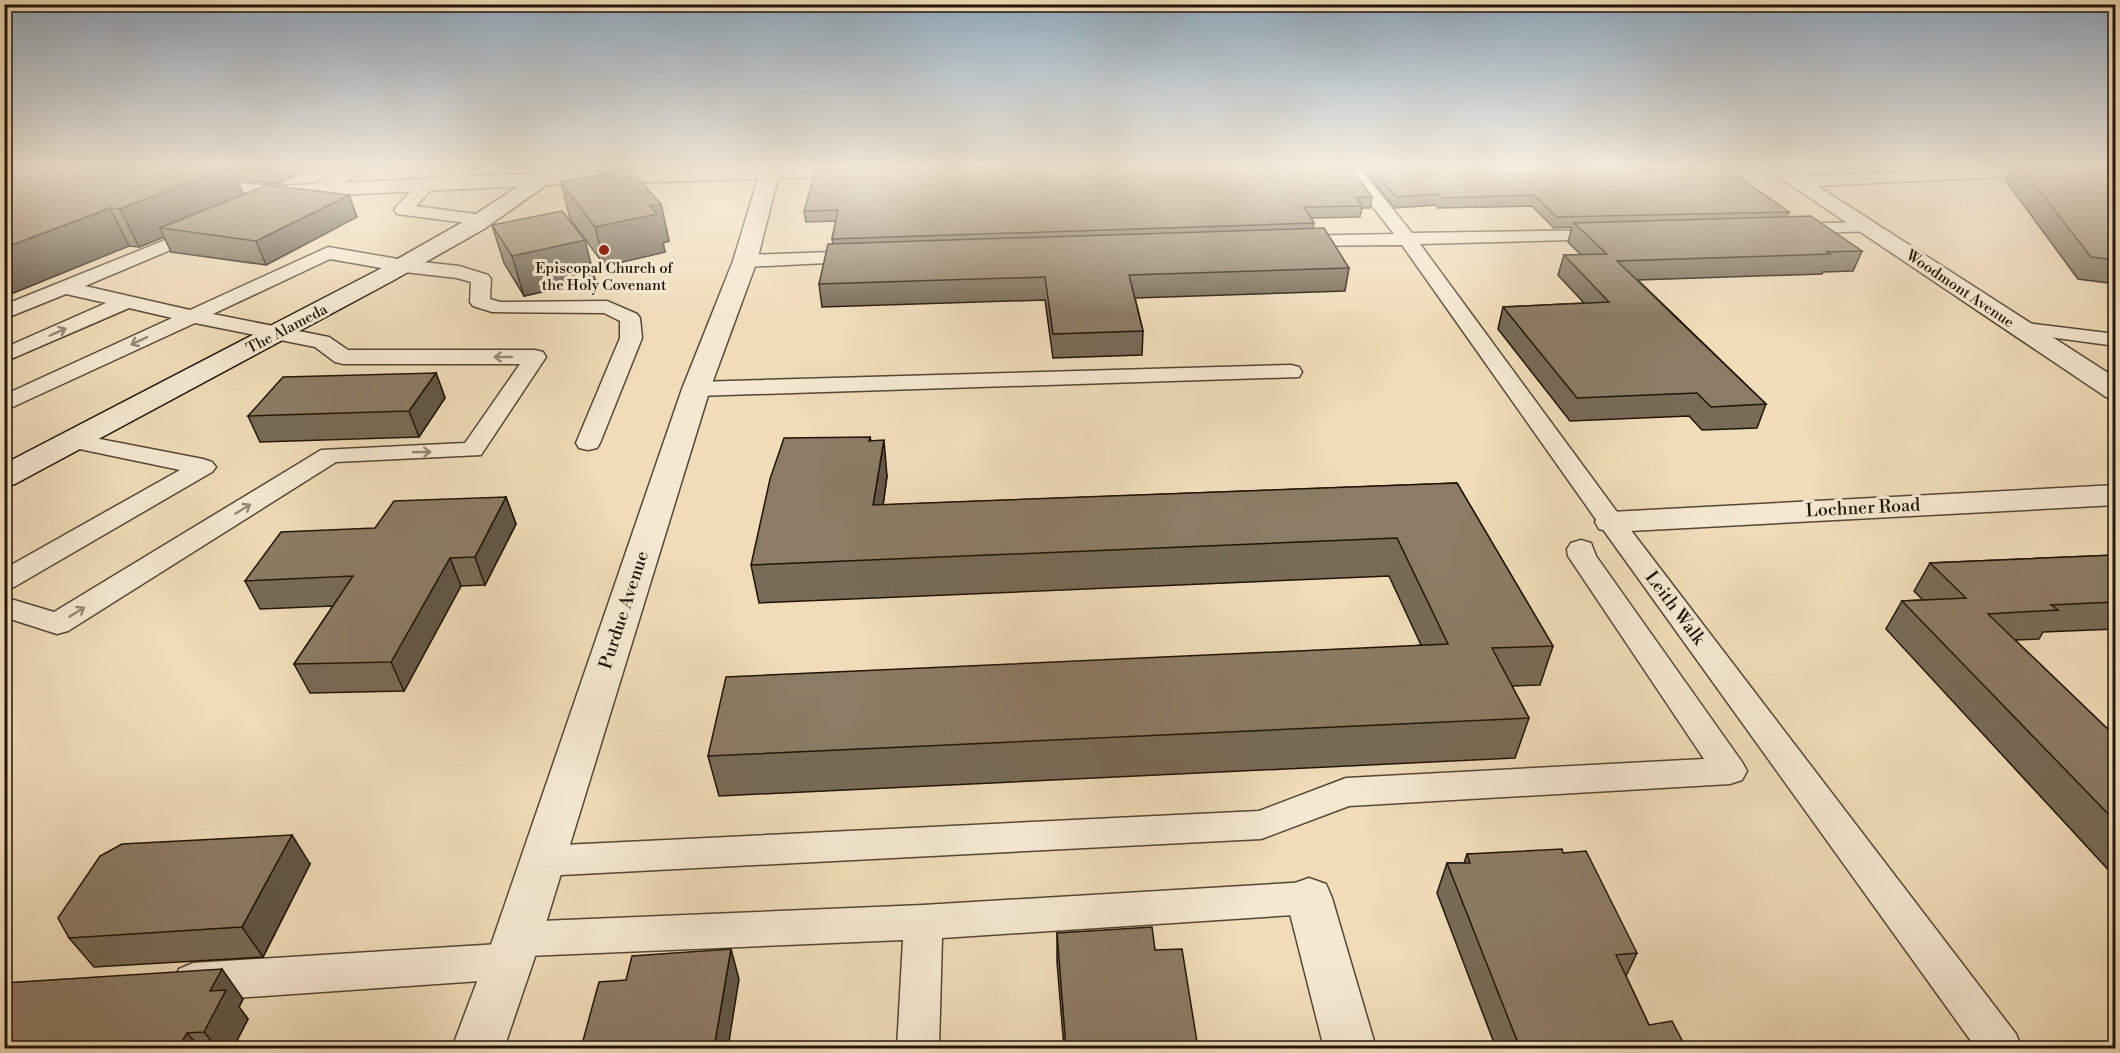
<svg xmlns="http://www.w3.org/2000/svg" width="2120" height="1053" font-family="'Libre Bodoni',serif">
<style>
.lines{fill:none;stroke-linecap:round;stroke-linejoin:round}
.service-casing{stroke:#544735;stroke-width:3}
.minor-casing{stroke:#544735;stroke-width:3}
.secondary-casing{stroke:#201509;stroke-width:3}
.service{fill:#f5e8d2;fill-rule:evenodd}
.minor{fill:#f5e8d2;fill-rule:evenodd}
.secondary{fill:#f5e8d2;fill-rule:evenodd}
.wall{fill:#786b57;stroke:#201509;stroke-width:1.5}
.shaded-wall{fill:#625747;stroke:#201509;stroke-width:1.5}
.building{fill:#8c7c65;stroke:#201509;stroke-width:1.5}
.oneway{stroke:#958978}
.poi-dot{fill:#8f2418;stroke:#f5e8d2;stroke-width:2}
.labels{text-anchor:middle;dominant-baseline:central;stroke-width:6;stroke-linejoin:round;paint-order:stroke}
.far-poi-label{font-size:15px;fill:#201509;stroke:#f5e8d2}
.far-street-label{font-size:15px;fill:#201509;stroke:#f5e8d2}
.street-label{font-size:18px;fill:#201509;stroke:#f5e8d2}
</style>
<rect width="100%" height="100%" fill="#f0dcb9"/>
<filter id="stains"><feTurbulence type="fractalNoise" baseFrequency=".00333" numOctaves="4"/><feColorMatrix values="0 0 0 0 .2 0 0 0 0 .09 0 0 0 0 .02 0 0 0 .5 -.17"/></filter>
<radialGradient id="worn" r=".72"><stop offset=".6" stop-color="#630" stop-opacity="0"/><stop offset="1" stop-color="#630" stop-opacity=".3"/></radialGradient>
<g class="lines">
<defs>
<path id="service" d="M351,167H373L323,194H311L309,190L311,186Z
M457,167H477C468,177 448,192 435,186L416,206L482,215L488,216L491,220L488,224L482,225L397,214L394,210L397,206C407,196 420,176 435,183Z
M1342,167H1359L1412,233L1613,230L1616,234L1613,238L1607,239L1420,244L1620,516L2016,1034L2022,1048H1976L1602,528L1402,245L1287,246L1285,242L1287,238L1294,236L1394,234Z
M1989,167L2116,172V182L1996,177L1796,187L1788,182L1796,177Z
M1866,222L1872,223L1875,227L1872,231L1792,234L1786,233L1783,229L1786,225L1792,224Z
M200,226L206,227L209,231L206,235L85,286L190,310L328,247L404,260L459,266L488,275L491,279L490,299L500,302L607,301L637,314L640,318L642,338L600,443L597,448L588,450L579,448L576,443L620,338V321L604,313L492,312L473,306L470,302L471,282L457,278L404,272L330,259L213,314L329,337L348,350H535L543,352L546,357L481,455L336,462L68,631L57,634L4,617V597L54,612L321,450L465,443L520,364H343L335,362L315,347L195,323L4,411V395L172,318L129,308L4,362V348L106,303L66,294L4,319V305Z
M860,251L867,253L869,257L867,261L745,267L738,265L736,261L738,257L745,255Z
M2018,322L2116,334V346L2011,332L2007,328L2011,324Z
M1291,365L1299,367L1302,372L1299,377L696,396L688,394L685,389L688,384L696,382Z
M74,434L203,459L212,462L216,467L212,472L14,587L4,590V569L180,470L65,446L62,441L65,436Z
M1581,540L1591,543L1596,556L1742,762L1747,771L1742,780L1730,784L1349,806L1261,839L542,876L529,872L523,861L529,850L542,846L1259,811L1346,778L1704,759L1568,556L1567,549L1571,543Z
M1309,882L1323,886L1328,898L1323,910L1309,914L942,938L939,1048H897L903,940L527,956L529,961L523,974L509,979L193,1001L179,995L173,982L179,969L193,963L499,944L497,939L503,927L517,922L923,905Z"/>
<path id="minor" d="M741,167H867L869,170L866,174L859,176L778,178L757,261L710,389L541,939L504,1048H452L493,939L682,389L733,261L758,179L547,185L274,198L197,192L190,190L187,186L190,182L197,180L274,186L547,173Z
M1764,167H1788L2116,378V399L2106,397Z
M2116,485V505L1611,532L1599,529L1595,522L1599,515L1611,512Z
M1309,878L1326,884L1332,898L1376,1048H1324L1286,898L1292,884Z"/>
<path id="secondary" d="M548,167H572L484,229L394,280L15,484L4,486V464L378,270L468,219Z"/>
</defs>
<use href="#service" class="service-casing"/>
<use href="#minor" class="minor-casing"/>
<use href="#secondary" class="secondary-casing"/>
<use href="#service" class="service"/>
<use href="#minor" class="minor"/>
<use href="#secondary" class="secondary"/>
</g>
<path class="wall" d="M4,167H314L277,184L237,180L243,194L349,195L357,217L266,265L171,252L164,237L139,247L129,246Z
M1361,167H1646L1647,170L1789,212L1787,217L1862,251L1853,271L1823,272L1822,274L1638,280L1766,404L1757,428L1702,430L1689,416L1570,421L1498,329L1503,307L1584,303L1558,275L1564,255H1581L1568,242L1572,227L1554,228L1532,206L1438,208L1436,205L1395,208Z
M2011,167H2115V284L2078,279L2005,180Z
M561,182L661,204L669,241L663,243L665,252L605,266L570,219Z
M1372,197L1370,208H1362L1360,217L1311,218L1314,223L1313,228L1349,268L1345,291L1135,298L1143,331L1142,355L1053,358L1045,300L822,307L819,284L833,244L832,239L836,221L806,222L804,211Z
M492,225L595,280L524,296L504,263Z
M436,373L445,398L419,437L260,442L248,416Z
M870,437L871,441L887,476L883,505L1457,483L1553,646L1540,685L1512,686L1529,718L1515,758L719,796L708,756L1421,645L1389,576L759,603L751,565Z
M506,497L516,524L485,585L461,586L404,691L310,693L294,664L333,606L260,609L245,581Z
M2115,555V629L2043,632L2039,639L2015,640L2115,736V877L1886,629L1902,601L1923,600L1914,591L1930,563Z
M1563,853L1637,953L1626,976L1649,1025L1686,1048H1496L1437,893L1447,863H1464L1467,854Z
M310,864L263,957L94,967L69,938Z
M1057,933L1155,950L1198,1048H1064L1057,962Z
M243,999L239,1007L248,1019L233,1048H4Z"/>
<path class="shaded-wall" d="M221,167H232L245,198L160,228L164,237L139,247L120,209Z
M271,167H314L277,184Z
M349,195L357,217L266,265L256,241Z
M661,204L669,241L663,243L665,252L605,266L595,227L650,206Z
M110,208L129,246L4,297V248Z
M585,240L595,280L524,296L512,256Z
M436,373L445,398L419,437L409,411Z
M884,440L887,476L878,542L873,505Z
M506,497L516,524L485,585L475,557Z
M450,558L461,586L404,691L391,662Z
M292,835L310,864L263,957L242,927Z
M731,949L739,979L728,1048H714Z
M222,969L243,999L239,1007L248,1019L233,1048H217L204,1032L210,991Z
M187,1033L200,1048H178Z"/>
<path class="building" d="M4,167H229L120,209L110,208L4,248Z
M900,167H1350L1372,197H1356L1362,206L1304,207L1314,223L832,239L838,210L804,211L816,170Z
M1371,167H1646L1647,170L1726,168L1789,212L1557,217L1534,195L1441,198L1438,194L1396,197Z
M2021,167H2115V260L2091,257Z
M629,169L661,204L650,206L657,214L595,227L561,182Z
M267,185L349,195L256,241L160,228Z
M562,211L585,240L512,256L492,225Z
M1811,216L1862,251L1827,252L1830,254L1617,261L1766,404L1711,407L1697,393L1577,398L1503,307L1609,302L1564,255L1607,254L1574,223Z
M1324,228L1349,268L1129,275L1143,331L1053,334L1045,277L819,284L828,244Z
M436,373L409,411L248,416L283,377Z
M870,437L869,441L884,440L873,505L1457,483L1553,646L1492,648L1529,718L708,756L726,677L1448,644L1397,538L751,565L770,479L784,438Z
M506,497L475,557L450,558L391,662L294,664L353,576L245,581L281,532L375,528L394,501Z
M2115,555V602L2051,605L2058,610L1988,614L2115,736V821L1902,601L1966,598L1930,563Z
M292,835L242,927L69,938L58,918L100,856L122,844Z
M1562,849L1563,853L1586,851L1637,953L1616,955L1649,1025L1672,1021L1686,1048H1520L1447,863H1470L1467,854Z
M1152,927L1155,950L1182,949L1198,1048H1066L1057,933Z
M731,949L714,1048H581L599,982L626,980L632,956Z
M222,969L210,991L226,990L204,1032L187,1033L178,1048H4V983Z"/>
<defs><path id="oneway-shaft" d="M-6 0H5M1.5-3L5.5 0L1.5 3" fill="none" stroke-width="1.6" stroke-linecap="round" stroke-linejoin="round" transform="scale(1.5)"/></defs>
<g class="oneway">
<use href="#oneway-shaft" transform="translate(58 332) rotate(-24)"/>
<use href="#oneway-shaft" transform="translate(139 341) rotate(155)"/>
<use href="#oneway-shaft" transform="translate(503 357) rotate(180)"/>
<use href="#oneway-shaft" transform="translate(422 452) rotate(-2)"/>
<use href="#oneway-shaft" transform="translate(243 509) rotate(-32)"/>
<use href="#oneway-shaft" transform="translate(77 612) rotate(-32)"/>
</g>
<linearGradient id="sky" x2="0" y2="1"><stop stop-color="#8fa9bd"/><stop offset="0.53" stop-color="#f8efe0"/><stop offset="1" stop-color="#f8efe0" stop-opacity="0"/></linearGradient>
<rect width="2120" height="315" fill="url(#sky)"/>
<circle class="poi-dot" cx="604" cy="250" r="6"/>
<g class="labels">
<g class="far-poi-label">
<text x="604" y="268">Episcopal Church of<tspan x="604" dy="17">the Holy Covenant</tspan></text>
</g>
<g class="far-street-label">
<text transform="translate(1960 289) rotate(34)">Woodmont Avenue</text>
<text transform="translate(287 329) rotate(-28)">The Alameda</text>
</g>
<g class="street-label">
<text transform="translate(1863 508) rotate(-3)">Lochner Road</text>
<text transform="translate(1675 608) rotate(53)">Leith Walk</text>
<text transform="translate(624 610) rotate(-72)">Purdue Avenue</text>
</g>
</g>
<rect width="2120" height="1053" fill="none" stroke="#f0dcb9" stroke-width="24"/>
<rect x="6" y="6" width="2108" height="1041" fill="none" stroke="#201509" stroke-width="3"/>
<rect x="12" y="12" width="2096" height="1029" fill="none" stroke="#201509" stroke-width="1.5"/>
<rect width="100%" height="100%" filter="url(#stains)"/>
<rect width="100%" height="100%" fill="url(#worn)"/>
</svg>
